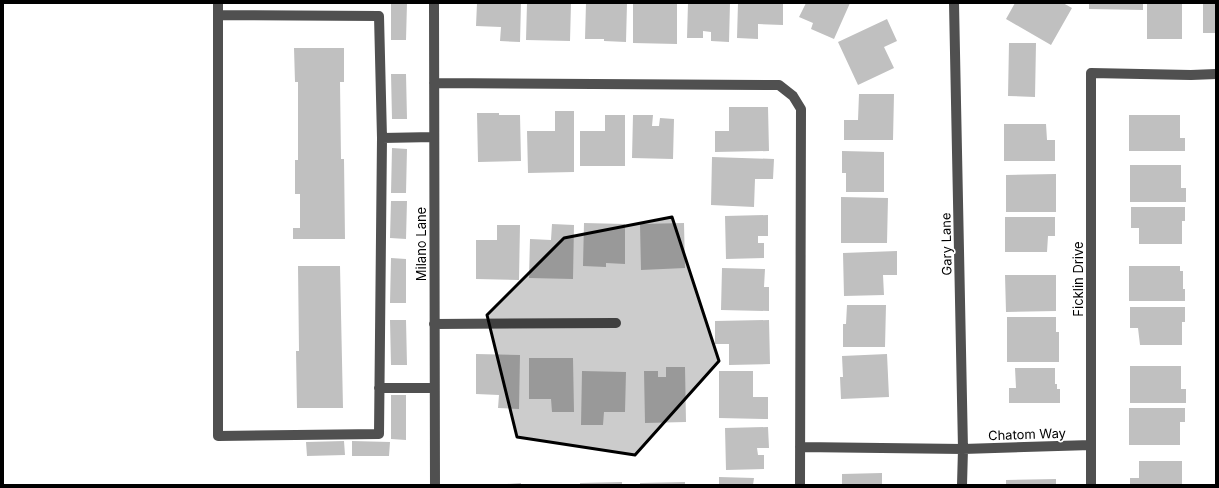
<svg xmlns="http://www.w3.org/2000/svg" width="1219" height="488" font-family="Inter,sans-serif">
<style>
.building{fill:#c0c0c0}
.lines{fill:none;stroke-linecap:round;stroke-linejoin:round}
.minor{stroke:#505050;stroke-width:10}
.marked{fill:#000;fill-opacity:0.2;stroke:#000;stroke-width:3;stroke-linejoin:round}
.labels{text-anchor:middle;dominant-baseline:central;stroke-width:3.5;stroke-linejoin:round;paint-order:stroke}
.street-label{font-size:13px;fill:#000;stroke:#fff}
</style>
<rect width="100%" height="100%" fill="#fff"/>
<path class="building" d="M391,3H407L406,40H391Z
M477,3H521L520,42L500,41L501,27L476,26Z
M527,3H571L570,41L526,40Z
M586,3H627L626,42L604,41V39H585Z
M633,3H677V44L633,43Z
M688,3H730L729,42L711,41V32L703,31V38H687Z
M738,3H783V25L758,24V39L737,38Z
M806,3H850L834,39L811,29L813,23L799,17Z
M1015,3H1063L1072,8L1051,45L1006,19Z
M1089,3H1143V10L1089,9Z
M1147,3H1182V39H1147Z
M1203,3H1216V33H1203Z
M887,19L897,41L884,47L894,68L858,85L838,42Z
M1009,43H1036L1035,97L1008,96Z
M294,48H344V82H340L341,159H344L345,239H293V228H300V194H295V160H298V82H295Z
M391,74H406L407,119H392Z
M859,94H894L893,140H844V120H858Z
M729,107H768L769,151L715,152V131H729Z
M555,111H574V172L528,173L527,131H555Z
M477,113H499V115H520L521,161L478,162Z
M605,115H625V166H580V131H605Z
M633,115H653L652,126H659L660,118L674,119L673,159L632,158Z
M1129,115H1180V138H1185V151H1129Z
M1004,124H1046L1047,140H1055V161H1004Z
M392,148L407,149L406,193H391Z
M842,151L884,152V192H846V173H842Z
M712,157L774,159L773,179H755L754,207L711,205Z
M1130,165H1181V188H1186V202H1130Z
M1056,174V212H1006V175Z
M841,197L888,198L887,243H841Z
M391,201H407L406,239L390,238Z
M1131,207H1185V221H1182V244H1139V228H1131Z
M768,215V236H758V243H764V258L726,259L725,216Z
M1005,217H1055V236H1048L1047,252H1005Z
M584,223L625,224V264L606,263V267L583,266Z
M684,223L685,268L641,270L640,224Z
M552,224L574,225L573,279L529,278L530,239L551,240Z
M497,225H520L519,280L476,279V240H497Z
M897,251V275H883L884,295L844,296L843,253Z
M391,258L406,259V303H390Z
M298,266H340L343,408H297L296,351H299Z
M1129,266H1180V271H1183V289H1185V301H1129Z
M722,268L765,269L764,287H769V311L721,310Z
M1005,275H1056V311L1006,312Z
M847,305H886L885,347H843V324H846Z
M1130,307H1185V322H1182V345H1140L1138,328H1130Z
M1007,317H1056V332H1059V362H1007Z
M390,320H406L407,365H391Z
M769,320L770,364L729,365V344H715V321Z
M476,354L520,355L519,409L498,408L499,395L476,394Z
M887,354L889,397L841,399L840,377H843L842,356Z
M529,358H573L574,412H552L551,399H529Z
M1130,366H1181V389H1186V403H1130Z
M666,367H685L686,422L645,423L644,371H658V377H666Z
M1015,368H1055V384H1057V389H1060V403H1009V388H1016Z
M582,371L626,372L625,412H604L603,425H581Z
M719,371H753V397H768V419L719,418Z
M391,395H406V440L391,439Z
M1129,408H1185V422H1180V445H1129Z
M768,427L769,448H757L758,455H764V469L726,470L725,428Z
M344,441L345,455L307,456L306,442Z
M352,441L390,442L389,456H352Z
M1139,461H1182V485H1130V478H1139Z
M882,473V485H842V474Z
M719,477L754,478L753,485H719Z
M1056,479V485H1006V480Z
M622,482V485H580V483Z
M685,482V485H640V483Z
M521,483V485H507V484Z"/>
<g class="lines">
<path class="minor" d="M218,3V436L379,434L382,138L434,137
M434,3L435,485
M954,3L963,449L962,485
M218,15L379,16L382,138
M434,83L779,85L793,96L801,109L800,485
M434,324L616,323
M379,388H434
M800,447L963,449L1091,445
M1091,485V73L1191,75L1216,74"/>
</g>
<path class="marked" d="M672,217L719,361L635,455L517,437L487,315L564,238Z"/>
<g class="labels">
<g class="street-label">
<text transform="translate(421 244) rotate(-90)">Milano Lane</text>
<text transform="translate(946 244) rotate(-91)">Gary Lane</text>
<text transform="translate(1078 279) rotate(-90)">Ficklin Drive</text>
<text transform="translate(1027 434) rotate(-2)">Chatom Way</text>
</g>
</g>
<rect width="1219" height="488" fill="none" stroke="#000000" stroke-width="8"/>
</svg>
